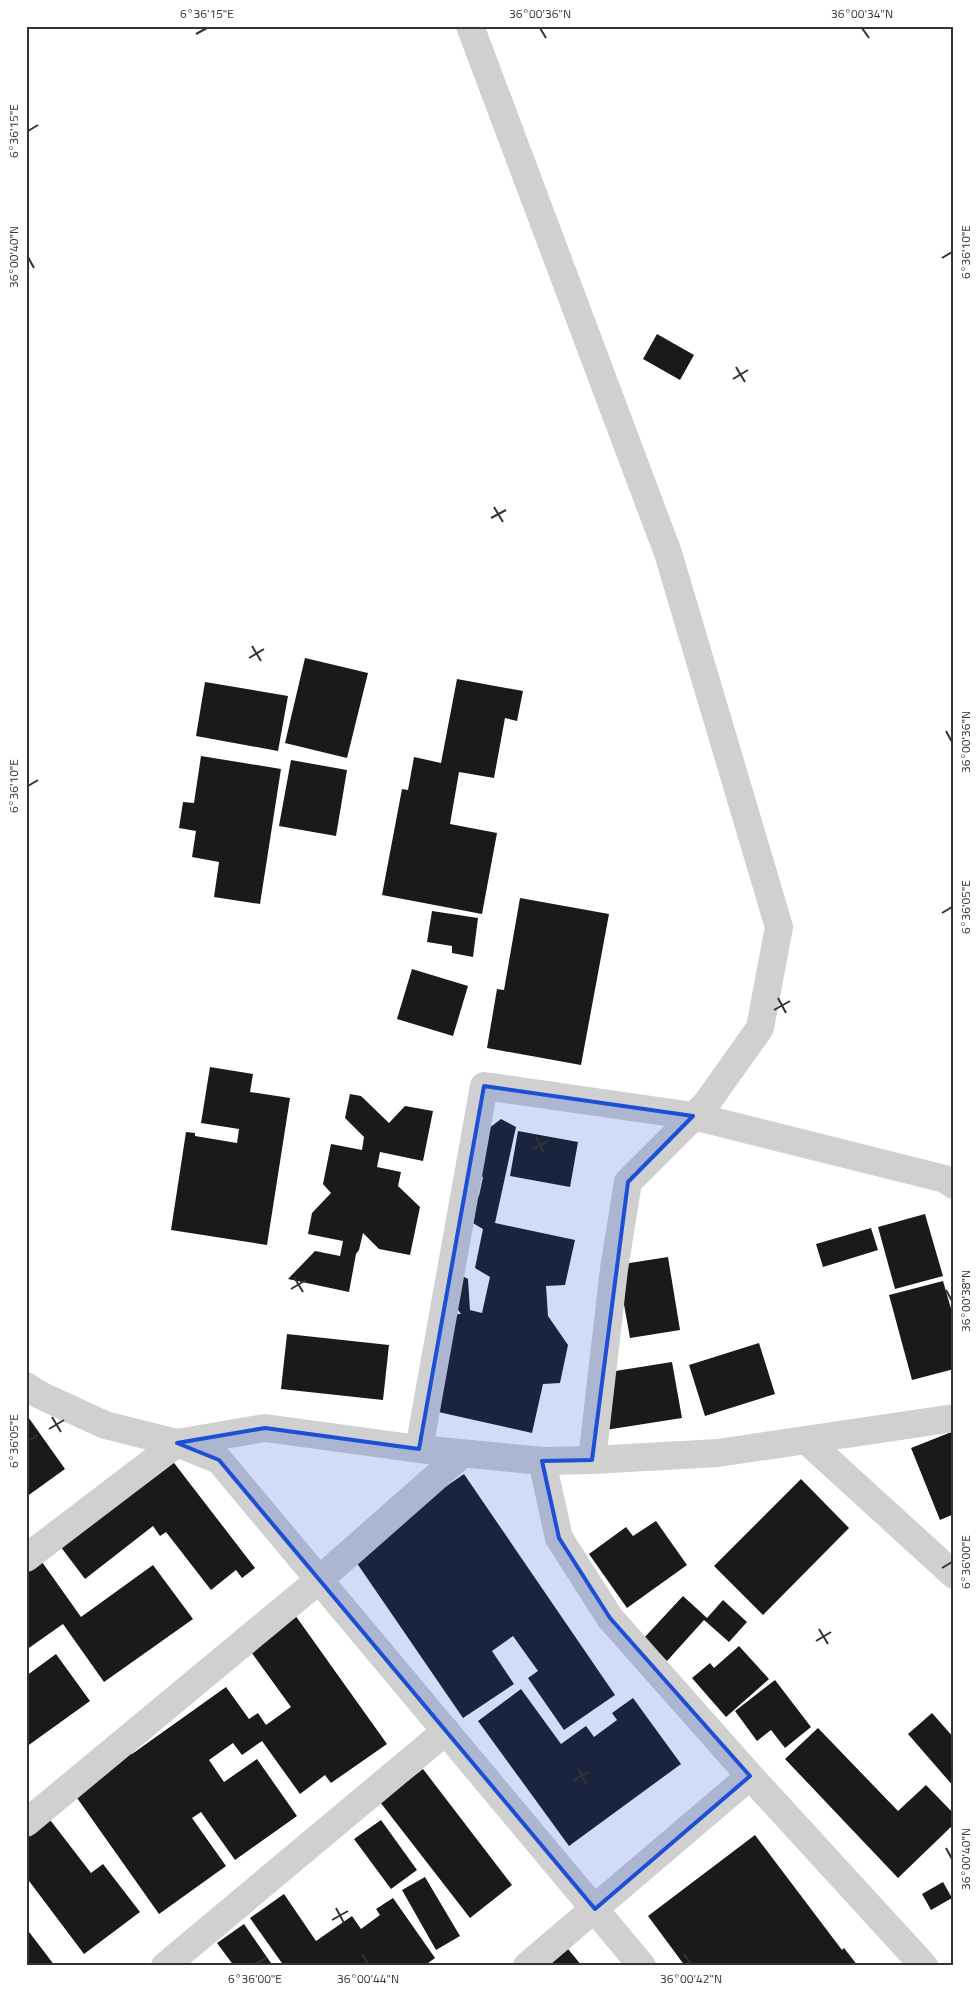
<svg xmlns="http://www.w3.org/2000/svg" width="980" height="1992" font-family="'Titillium Web',sans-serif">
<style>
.building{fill:#1a1a1a}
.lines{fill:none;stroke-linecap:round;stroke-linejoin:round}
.minor{stroke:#d0d0d0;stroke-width:28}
.marked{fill:#1d4ed8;fill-opacity:0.2;stroke:#1d4ed8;stroke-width:4;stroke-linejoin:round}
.ticks{fill:none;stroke:#333;stroke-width:2}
.neatline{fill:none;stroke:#333;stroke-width:2}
.ticks-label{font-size:12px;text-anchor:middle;fill:#333}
</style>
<rect width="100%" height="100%" fill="#fff"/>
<path class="building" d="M657,334L694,355L680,380L643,359Z
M305,658L368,673L347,758L285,743Z
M457,679L523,691L517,721L505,718L494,778L459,772L450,824L497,833L482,914L382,895L402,789L408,790L414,757L441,763Z
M205,682L288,696L278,751L196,736Z
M201,756L281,769L260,904L214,897L219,862L192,857L196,831L179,828L183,802L194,803Z
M291,760L347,770L336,836L279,826Z
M520,898L609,914L581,1065L487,1048L497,989L504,990Z
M432,911L478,918L473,957L452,953V946L427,942Z
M412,969L468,986L453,1036L397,1019Z
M210,1067L253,1074L250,1092L290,1098L267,1245L171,1230L186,1132L195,1133V1136L237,1143L239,1129L201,1123Z
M350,1094L361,1096L389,1123L405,1106L433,1111L423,1161L380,1152L377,1167L401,1172L398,1186L420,1207L410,1255L379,1249L363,1233L359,1250L356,1254L349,1292L288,1279L315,1251L340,1256L343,1241L308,1234L312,1213L331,1193L323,1184L331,1144L362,1150L364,1137L345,1118Z
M501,1119L516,1127L495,1223L575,1240L565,1285L546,1286L548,1316L568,1345L560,1383L543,1384L532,1433L416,1407L440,1315L461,1314L443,1289L453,1271L468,1279L470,1310L482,1313L490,1277L475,1268L483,1229L454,1212L463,1197L479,1196L483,1177L462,1165L480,1135Z
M518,1131L578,1142L570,1187L510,1176Z
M925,1214L943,1276L895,1289L878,1227Z
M871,1228L878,1250L823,1267L816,1244Z
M668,1257L680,1330L630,1338L617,1265Z
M943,1281L954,1319V1369L912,1380L889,1295Z
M287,1334L389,1345L383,1400L281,1389Z
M759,1343L775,1394L705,1416L689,1365Z
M672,1362L682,1418L599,1431L590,1375Z
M26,1414L65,1469L26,1497Z
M954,1431V1514L940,1520L911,1448Z
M161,1446L255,1568L242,1578L236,1570L211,1590L166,1532L160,1536L153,1526L85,1579L54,1538Z
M464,1474L615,1695L564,1730L528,1678L538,1671L513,1636L492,1651L514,1684L463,1718L352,1556L399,1519Z
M801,1479L849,1528L763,1615L714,1566Z
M656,1521L687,1565L627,1608L589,1554L626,1527L633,1536Z
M37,1555L81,1617L153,1565L193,1619L104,1682L63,1624L26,1650V1562Z
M683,1596L707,1618L723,1600L747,1622L729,1642L704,1620L667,1661L643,1639Z
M295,1615L387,1744L331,1783L325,1775L300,1794L262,1741L242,1755L233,1743L209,1760L224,1782L257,1759L297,1816L235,1860L201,1812L192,1818L226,1866L159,1914L70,1788L127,1747L132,1754L226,1687L249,1719L258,1713L266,1725L291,1707L249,1649Z
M739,1646L769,1679L726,1717L692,1678L710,1663L714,1668Z
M56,1654L90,1701L26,1747V1676Z
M775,1680L811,1727L785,1748L771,1730L757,1741L735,1711Z
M521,1689L561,1744L586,1726L594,1737L617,1720L612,1713L633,1698L681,1764L569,1846L478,1721Z
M932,1713L954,1738V1787L908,1734Z
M818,1728L898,1811L926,1785L954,1814V1824L898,1878L785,1759Z
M423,1769L512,1885L470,1918L380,1802Z
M34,1799L91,1873L103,1864L140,1912L84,1954L26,1877V1805Z
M381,1820L417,1870L391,1889L354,1839Z
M755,1835L842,1950L844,1948L858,1966H685L648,1916Z
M425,1877L460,1936L436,1950L402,1890Z
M943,1882L952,1898L931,1910L922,1894Z
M284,1894L316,1941L352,1916L361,1929L380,1915L376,1909L393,1898L435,1958L424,1966H284L250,1918Z
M244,1924L273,1966H234L217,1943Z
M26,1928L55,1966H26Z
M559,1938L582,1966H526Z"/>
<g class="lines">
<path class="minor" d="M470,26L668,553L779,927L760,1028L706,1104L628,1182L614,1269L592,1460
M26,1386L40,1395L105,1425L177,1443L219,1460L642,1966
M806,1440L954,1575
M419,1449L484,1086L693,1116L945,1179L954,1185
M542,1461L592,1460L718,1453L954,1418
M26,1558L177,1443L265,1428L419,1449L542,1461L559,1538L610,1618L750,1776L924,1966
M26,1823L319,1580L462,1454
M165,1966L446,1731
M527,1966L750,1776"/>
</g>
<path class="marked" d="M484,1086L693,1116L628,1182L592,1460L542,1461L559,1538L610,1618L750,1776L595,1909L219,1460L177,1443L265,1428L419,1449Z"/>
<path class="ticks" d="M540,28L546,38M862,28L869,38M196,34L207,28M28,131L38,125M28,257L34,268M942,258L952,252M736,367L745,382M733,379L748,370M494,507L503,522M491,518L506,510M252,646L261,661M249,658L264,649M946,731L952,742M28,786L38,780M942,913L952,907M778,998L786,1013M774,1010L790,1001M536,1137L544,1153M533,1149L548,1141M294,1277L303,1292M291,1289L306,1280M946,1290L952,1301M52,1417L61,1432M49,1429L64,1420M28,1441L38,1435M942,1568L952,1562M819,1629L828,1644M816,1641L831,1632M578,1768L586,1784M574,1780L589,1772M946,1848L952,1859M336,1908L344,1923M332,1920L348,1911M362,1954L368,1964M684,1954L691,1964M255,1964L266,1958"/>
<rect width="980" height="1992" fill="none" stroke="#ffffff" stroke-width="55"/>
<rect x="28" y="28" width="924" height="1936" class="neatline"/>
<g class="ticks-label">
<text x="207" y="18">6°36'15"E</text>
<text x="540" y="18">36°00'36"N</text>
<text x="862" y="18">36°00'34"N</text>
<text transform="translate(14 131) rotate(-90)" y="4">6°36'15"E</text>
<text transform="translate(966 252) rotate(-90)" y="4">6°36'10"E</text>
<text transform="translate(14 257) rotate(-90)" y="4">36°00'40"N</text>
<text transform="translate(966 742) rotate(-90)" y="4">36°00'36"N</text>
<text transform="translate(14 786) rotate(-90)" y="4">6°36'10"E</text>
<text transform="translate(966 907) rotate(-90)" y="4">6°36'05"E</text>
<text transform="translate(966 1301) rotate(-90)" y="4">36°00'38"N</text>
<text transform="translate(14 1441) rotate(-90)" y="4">6°36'05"E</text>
<text transform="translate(966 1562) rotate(-90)" y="4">6°36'00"E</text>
<text transform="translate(966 1859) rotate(-90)" y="4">36°00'40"N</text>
<text x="255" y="1983">6°36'00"E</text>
<text x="368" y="1983">36°00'44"N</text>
<text x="691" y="1983">36°00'42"N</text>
</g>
</svg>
